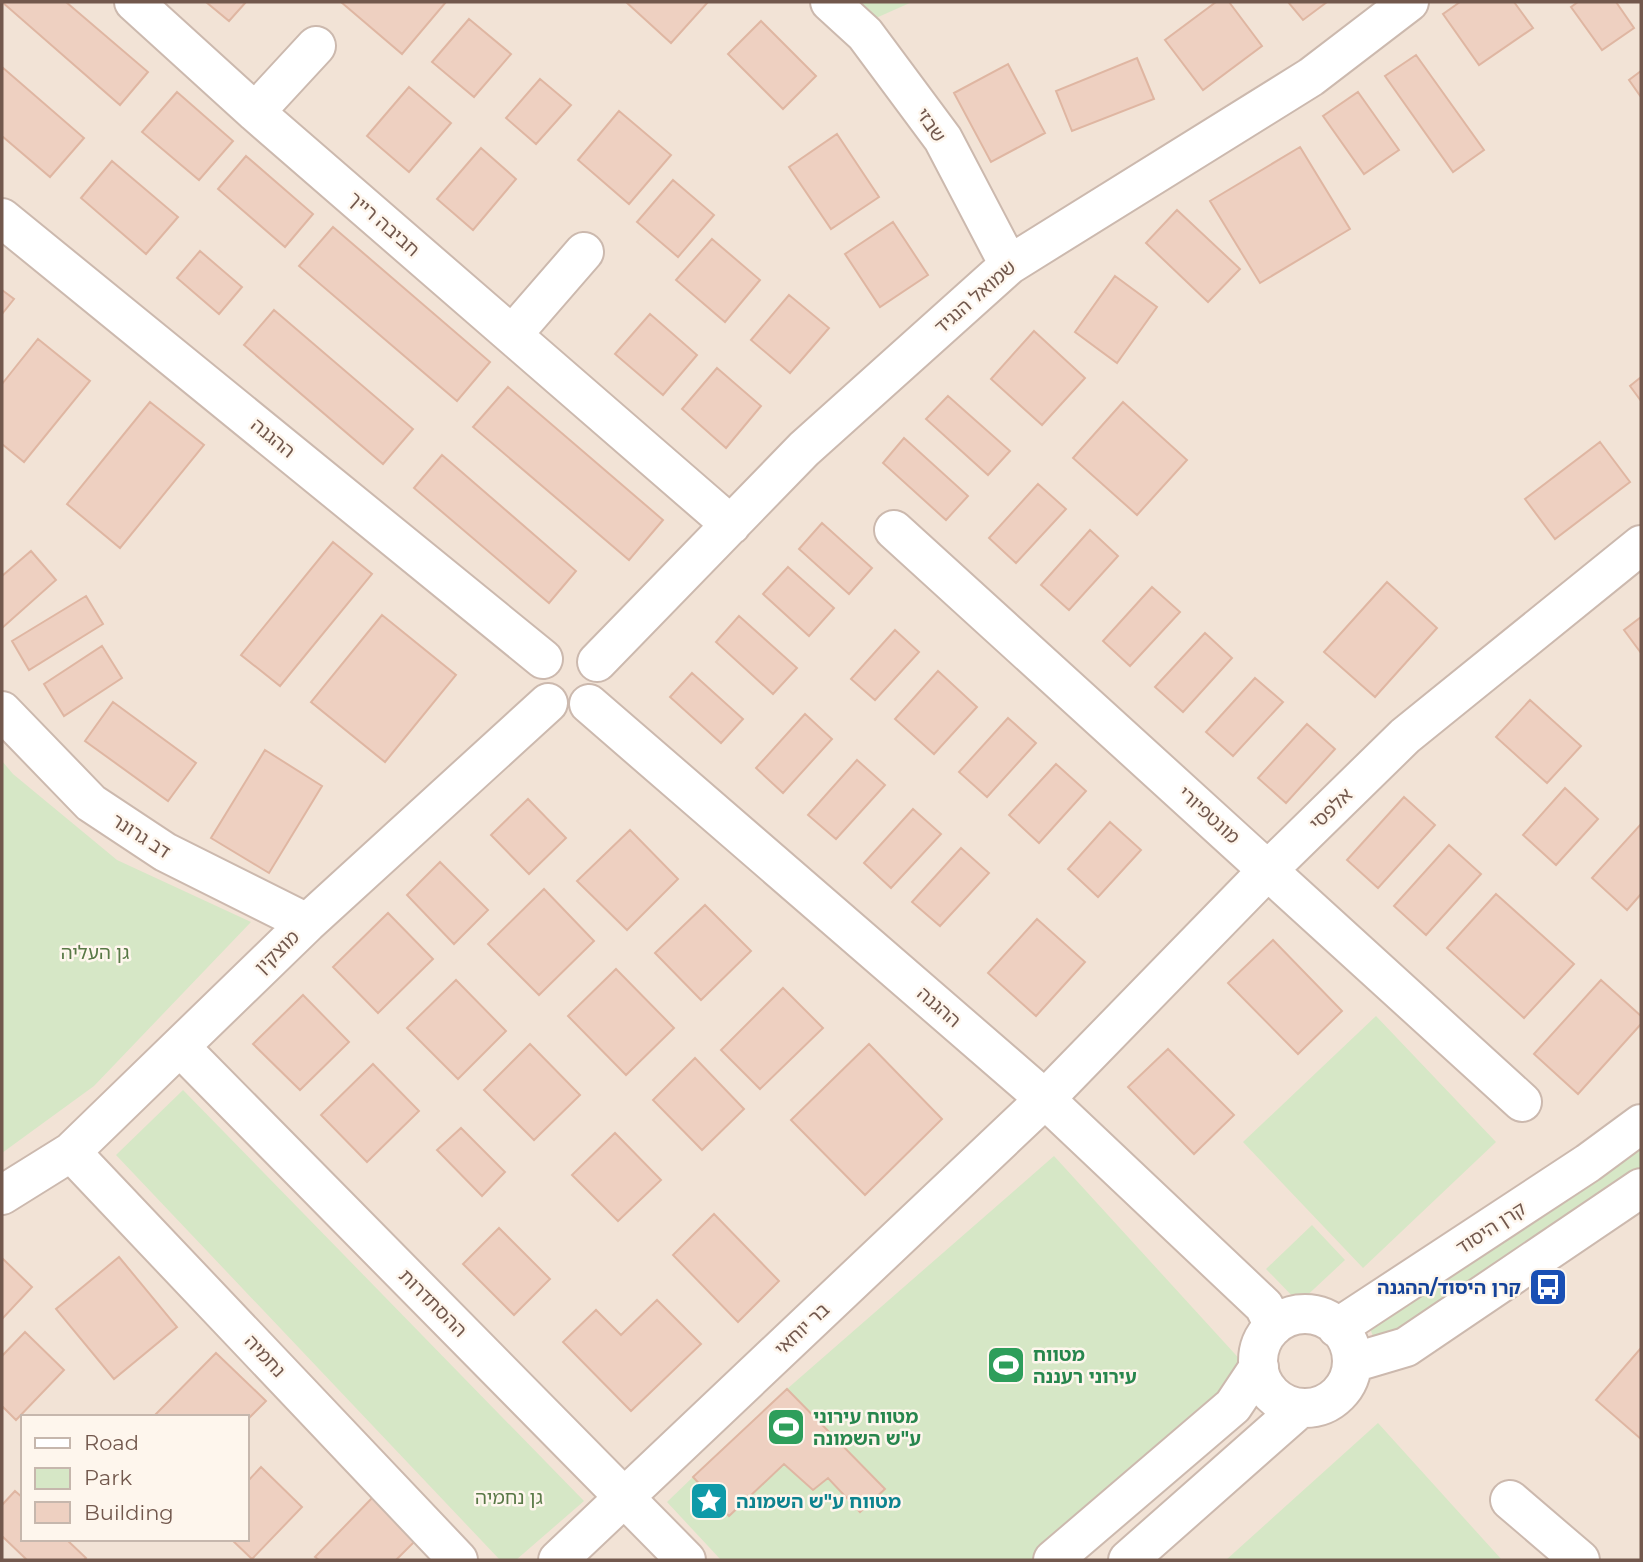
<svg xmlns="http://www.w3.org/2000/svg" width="1643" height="1562" font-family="Montserrat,'Noto Sans Hebrew',sans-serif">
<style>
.residential{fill:#f2e3d6;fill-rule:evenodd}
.green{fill:#d6e7c6}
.building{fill:#eed0c1;stroke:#dfb6a2;stroke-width:2}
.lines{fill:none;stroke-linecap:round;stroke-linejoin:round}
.minor-casing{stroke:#ccb9ae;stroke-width:42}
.minor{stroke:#fff;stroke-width:38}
.labels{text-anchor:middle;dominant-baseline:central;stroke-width:5;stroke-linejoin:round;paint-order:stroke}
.street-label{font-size:19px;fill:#72584d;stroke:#fef6ed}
.park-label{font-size:19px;fill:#587846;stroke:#fef6ed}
.transit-label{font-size:19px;font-weight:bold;fill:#164399;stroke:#fef6ed;text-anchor:end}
.leisure-label{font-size:19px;font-weight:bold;fill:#27864d;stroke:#fef6ed;text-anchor:start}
.culture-label{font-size:19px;font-weight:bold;fill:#0d838f;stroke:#fef6ed;text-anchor:start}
</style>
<rect width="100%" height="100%" fill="#fbf2e7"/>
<path class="residential" d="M2,2H1641V1560H2ZM23,1417H247V1539H23Z"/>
<path class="green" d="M846,2H912L867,22Z
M2,761L13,774L117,860L251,922L94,1086L2,1153Z
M1376,1016L1496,1142L1363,1268L1243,1142Z
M183,1090L584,1501L516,1560H500L116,1155Z
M1641,1133V1180L1377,1347L1368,1323Z
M1054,1156L1245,1365L1228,1399L1034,1560H721L667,1502L693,1477L729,1516L784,1464L813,1489L828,1478L860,1512L885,1489L787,1389Z
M1312,1225L1345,1260L1299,1303L1266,1269Z
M1378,1423L1502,1560H1226Z"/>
<path class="building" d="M2,2H66L148,72L120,105Z
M206,2H246L229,21Z
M341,2H446L402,54Z
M626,2H708L671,43Z
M1216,2H1229L1262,46L1203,90L1165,40Z
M1288,2H1327L1303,20Z
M1460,2H1514L1533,28L1479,65L1443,14Z
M1578,2H1616L1634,28L1602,50L1571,7Z
M469,19L511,54L474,97L432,62Z
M761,21L816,76L783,109L728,54Z
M1416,55L1484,150L1453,172L1385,76Z
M1137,58L1154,99L1072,131L1056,91Z
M1008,64L1045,133L991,162L954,93Z
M2,67L84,138L50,177L2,136Z
M1641,71V97L1629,80Z
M540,79L571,105L536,144L506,118Z
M409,87L451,123L409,172L367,136Z
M177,92L233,141L199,180L142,132Z
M1358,92L1399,150L1364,174L1323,116Z
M619,111L671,155L629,204L578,160Z
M837,134L879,197L831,229L789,167Z
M1300,147L1350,229L1260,283L1210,201Z
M481,148L516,179L473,230L437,199Z
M246,156L313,214L285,247L218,189Z
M112,161L178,217L146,254L81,198Z
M673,180L714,215L678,257L637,222Z
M1177,210L1240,269L1208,302L1146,243Z
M893,222L928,275L880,307L845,254Z
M333,227L490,362L457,401L299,266Z
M712,239L760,280L725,322L676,280Z
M200,251L242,287L219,314L177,278Z
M1115,276L1157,307L1117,363L1075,332Z
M2,290L14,299L2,314Z
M789,295L829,328L790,373L751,340Z
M274,310L413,429L383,464L244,345Z
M650,314L697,355L663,395L615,354Z
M1034,331L1085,378L1042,425L991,379Z
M38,339L90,381L24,462L2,444V384Z
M717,368L761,406L726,448L682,409Z
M1641,377V401L1630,386Z
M508,387L663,520L629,560L473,427Z
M948,396L1010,451L988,475L926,419Z
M150,402L204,445L120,548L67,504Z
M1123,402L1187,460L1137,515L1073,458Z
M904,438L968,496L946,520L883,463Z
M1600,442L1630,482L1555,539L1525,499Z
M442,455L576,571L549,603L414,488Z
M1038,484L1066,509L1016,563L989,538Z
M822,523L872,568L849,594L799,549Z
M1090,530L1118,556L1069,610L1041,585Z
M333,542L372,574L280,686L241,655Z
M31,551L56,580L2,628V576Z
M788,567L834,608L809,636L763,594Z
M1387,582L1437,628L1375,697L1324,652Z
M1152,587L1180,612L1130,666L1103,641Z
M86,596L103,624L29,670L12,641Z
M382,615L456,675L385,762L311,702Z
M739,616L797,668L773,694L716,642Z
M1641,617V653L1624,630Z
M895,630L919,652L875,700L851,679Z
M1205,633L1232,658L1183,712L1155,687Z
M102,646L122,678L64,716L44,684Z
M938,671L977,707L934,754L895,719Z
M692,673L743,719L721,743L670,697Z
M1255,678L1283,702L1233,756L1206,732Z
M1530,700L1581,746L1547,783L1496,737Z
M113,702L196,763L168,801L85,741Z
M805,714L832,739L783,793L756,768Z
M1008,718L1036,743L987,797L959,772Z
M1307,724L1335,749L1286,803L1258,778Z
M265,750L322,786L269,873L211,838Z
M857,760L885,785L836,839L808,815Z
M1056,764L1086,791L1039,843L1009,815Z
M1565,788L1598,819L1556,865L1523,835Z
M1404,797L1435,825L1378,888L1347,860Z
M528,799L566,838L529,874L491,835Z
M913,809L941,834L891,888L864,863Z
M1110,822L1141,850L1098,897L1068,869Z
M1641,824V894L1627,910L1592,878Z
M630,830L678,879L627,930L577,881Z
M1449,845L1481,874L1426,935L1394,906Z
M961,848L989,873L940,926L912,902Z
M440,862L488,910L454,944L407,895Z
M544,889L594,941L539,995L488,944Z
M1496,894L1574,964L1524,1018L1447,948Z
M705,905L751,951L701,1000L655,953Z
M388,913L433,959L378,1013L333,967Z
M1037,919L1085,962L1036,1016L988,973Z
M1273,940L1342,1011L1298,1054L1228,983Z
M616,969L674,1028L626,1075L568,1016Z
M456,980L506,1031L458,1079L407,1028Z
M1601,980L1641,1016V1024L1578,1094L1534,1054Z
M783,988L823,1028L760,1089L721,1050Z
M303,995L349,1042L300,1090L253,1044Z
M530,1044L580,1095L534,1140L484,1090Z
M869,1044L942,1119L865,1195L791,1120Z
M1168,1049L1234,1115L1194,1154L1128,1087Z
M695,1058L744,1109L702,1150L653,1100Z
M373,1064L419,1111L367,1162L321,1115Z
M461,1128L505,1172L482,1196L437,1150Z
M615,1133L661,1180L618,1221L572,1175Z
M714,1214L779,1281L738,1322L673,1255Z
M499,1228L550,1279L514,1315L463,1264Z
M119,1257L177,1327L114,1379L56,1309Z
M2,1258L32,1287L2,1319Z
M657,1300L701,1344L631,1411L563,1342L596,1310L621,1335Z
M25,1332L64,1370L16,1420L2,1406V1356Z
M1641,1348V1439L1596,1400Z
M216,1353L266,1401L247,1420V1417H153Z
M787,1389L885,1489L860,1512L828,1478L813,1490L784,1464L729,1516L693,1477Z
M261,1467L302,1507L252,1559L231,1539H247V1482Z
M15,1491L23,1498V1539H66L86,1558L84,1560H27L2,1536V1505Z
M373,1497L417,1539L396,1560H319L315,1557Z"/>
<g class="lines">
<defs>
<path id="minor" d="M134,2L255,112L731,525
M830,2L865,34L943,139L1009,265
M255,112L316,46
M2,218L543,659
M512,335L584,252
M894,530L1522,1102
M597,662L804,449L1009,265L1311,77L1409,2
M589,704L1045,1099L1264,1306L1274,1326
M2,711L91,803L165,852L307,923
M180,1047L686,1560
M71,1152L458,1560
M2,1195L71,1152L307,923L548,703
M1258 1361a47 47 0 1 1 94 0a47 47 0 1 1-94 0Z
M1337,1328L1588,1163L1641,1124
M1352,1363L1406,1347L1641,1188
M1510,1500L1580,1560
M558,1560L1045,1099L1269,869L1405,736L1641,545
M1053,1560L1233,1406L1259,1367
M1128,1560L1300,1408"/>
</defs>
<use href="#minor" class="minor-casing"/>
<use href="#minor" class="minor"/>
</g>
<defs>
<symbol id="bus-square" viewBox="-11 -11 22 22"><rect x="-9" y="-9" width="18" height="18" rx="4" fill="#1a4fb4" stroke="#fef6ed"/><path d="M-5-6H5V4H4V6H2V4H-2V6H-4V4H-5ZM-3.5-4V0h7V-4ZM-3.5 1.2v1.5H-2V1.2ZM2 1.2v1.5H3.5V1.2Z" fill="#fff"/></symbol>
<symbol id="stadium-square" viewBox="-11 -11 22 22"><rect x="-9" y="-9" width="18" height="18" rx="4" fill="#2e9e5b" stroke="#fef6ed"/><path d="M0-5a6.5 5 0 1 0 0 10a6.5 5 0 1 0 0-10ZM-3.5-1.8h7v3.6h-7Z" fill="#fff"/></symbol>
<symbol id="sight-square" viewBox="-11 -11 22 22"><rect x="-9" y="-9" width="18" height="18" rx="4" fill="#0f9aa8" stroke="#fef6ed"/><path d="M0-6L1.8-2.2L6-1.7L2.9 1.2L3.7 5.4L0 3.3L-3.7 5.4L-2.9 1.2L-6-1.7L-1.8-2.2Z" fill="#fff"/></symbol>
</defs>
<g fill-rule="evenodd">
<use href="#bus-square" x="1526" y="1265" width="44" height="44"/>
<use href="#stadium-square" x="984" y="1343" width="44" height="44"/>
<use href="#stadium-square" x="764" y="1405" width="44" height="44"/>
<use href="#sight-square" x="687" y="1479" width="44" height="44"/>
</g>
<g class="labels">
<g class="street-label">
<text transform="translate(931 125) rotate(55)">שבזי</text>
<text transform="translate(384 224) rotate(41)">חביבה רייך</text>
<text transform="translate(975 297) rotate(-41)">שמואל הנגיד</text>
<text transform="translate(273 438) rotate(39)">ההגנה</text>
<text transform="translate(1331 809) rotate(-44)">אלפסי</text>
<text transform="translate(1209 815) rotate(42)">מונטפיורי</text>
<text transform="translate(141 836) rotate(33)">דב גרונר</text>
<text transform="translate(277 952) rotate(-44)">מוצקין</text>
<text transform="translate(939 1007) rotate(41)">ההגנה</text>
<text transform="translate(1491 1228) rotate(-33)">קרן היסוד</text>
<text transform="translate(433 1303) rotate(45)">ההסתדרות</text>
<text transform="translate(802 1329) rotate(-43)">בר יוחאי</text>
<text transform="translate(265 1356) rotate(47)">נחמיה</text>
</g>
<g class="park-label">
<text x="95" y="952">גן העליה</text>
<text x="509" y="1497">גן נחמיה</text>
</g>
<g class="transit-label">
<text x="1521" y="1287">קרן היסוד/ההגנה</text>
</g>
<g class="leisure-label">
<text x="1033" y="1354">מטווח<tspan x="1033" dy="22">עירוני רעננה</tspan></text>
<text x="813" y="1416">מטווח עירוני<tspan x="813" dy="22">ע"ש השמונה</tspan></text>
</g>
<g class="culture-label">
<text x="736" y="1501">מטווח ע"ש השמונה</text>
</g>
</g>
<rect width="1643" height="1562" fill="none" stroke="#72584d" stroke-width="7"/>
<rect x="21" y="1415" width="228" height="126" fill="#fef6ed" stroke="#c6b7ad" stroke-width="2"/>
<rect x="35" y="1438" width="35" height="10" fill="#ffffff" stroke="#c6b7ad" stroke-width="2"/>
<text x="84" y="1450" font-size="21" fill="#72584d">Road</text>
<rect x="35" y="1468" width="35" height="21" fill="#d6e7c6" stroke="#c6b7ad" stroke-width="2"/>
<text x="84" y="1485" font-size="21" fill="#72584d">Park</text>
<rect x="35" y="1502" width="35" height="21" fill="#eed0c1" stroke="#c6b7ad" stroke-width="2"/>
<text x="84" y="1520" font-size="21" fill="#72584d">Building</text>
</svg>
